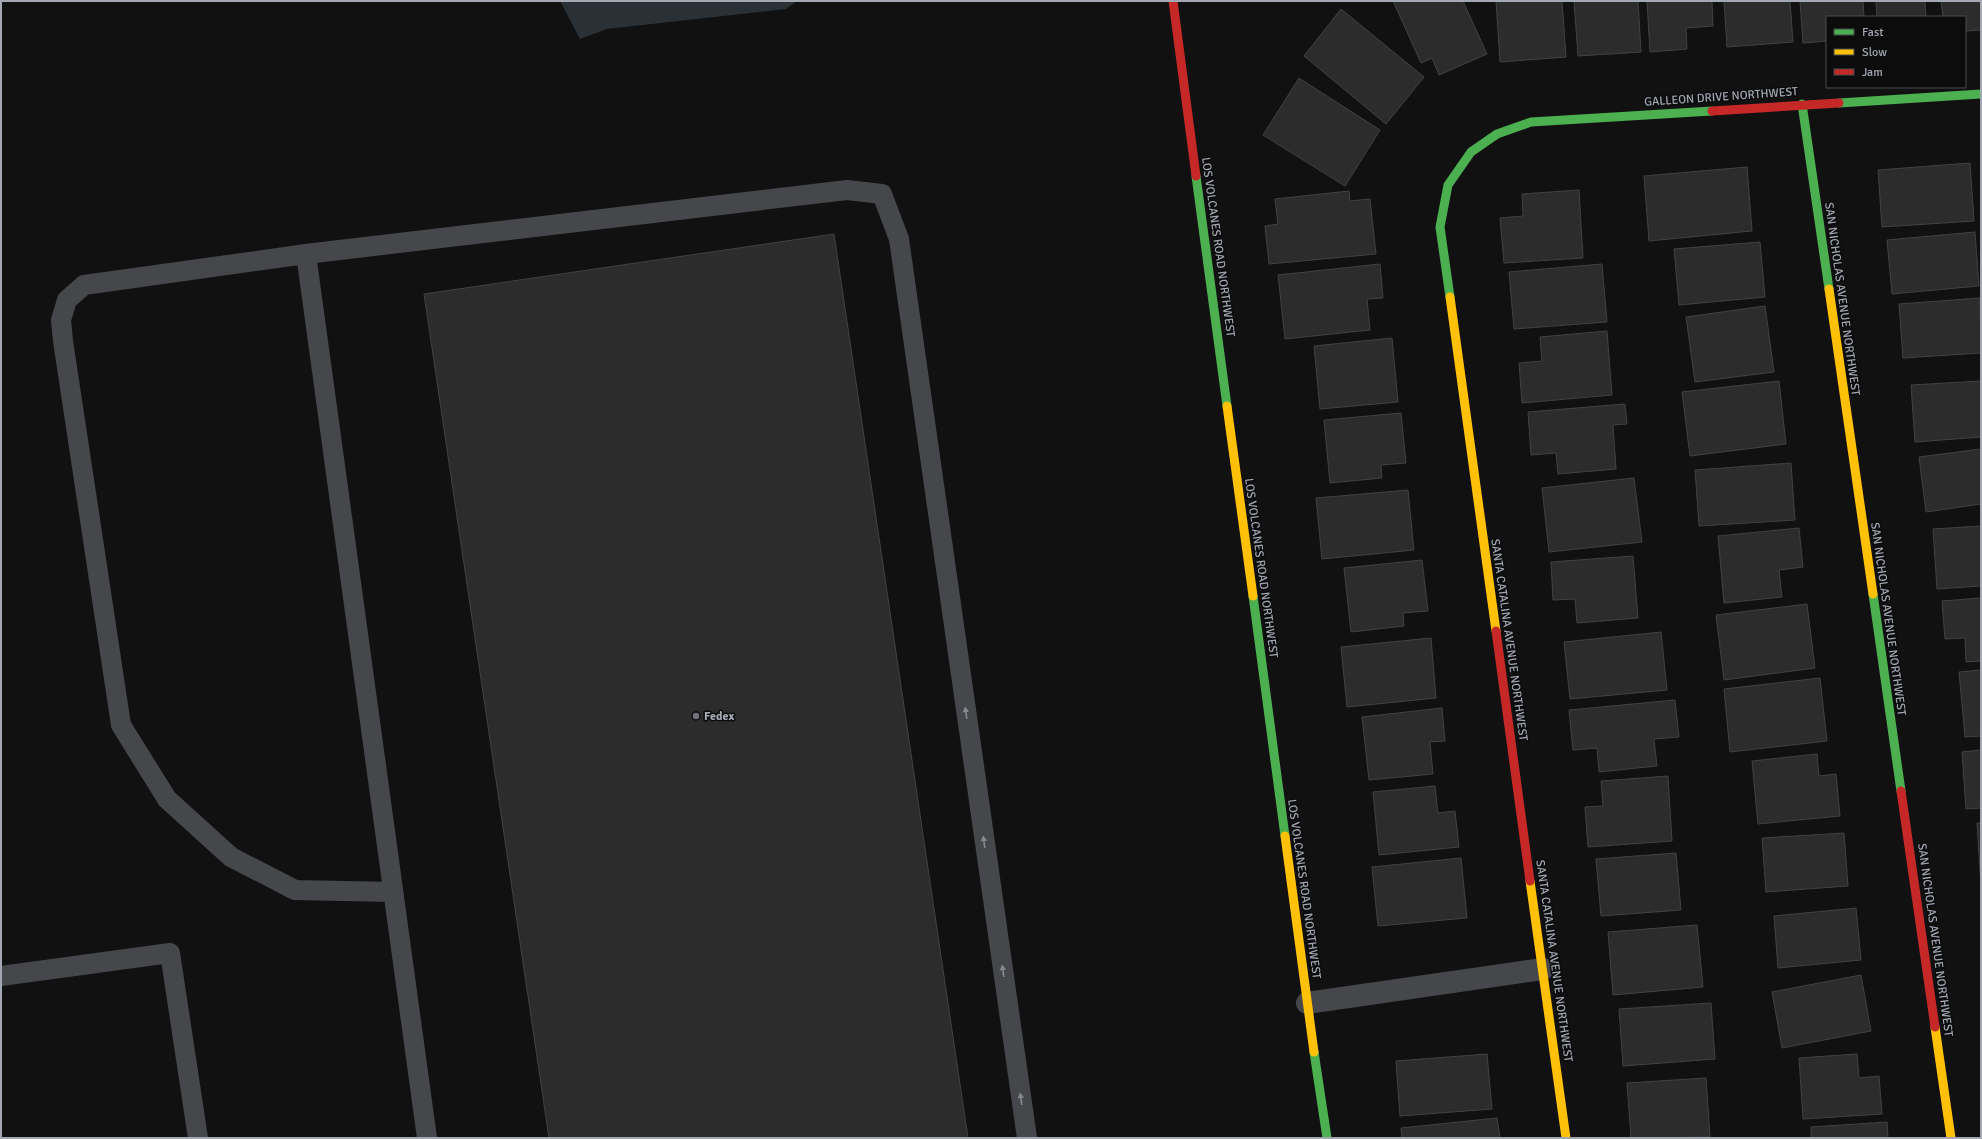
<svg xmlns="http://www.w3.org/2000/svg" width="1982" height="1139" font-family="Signika,sans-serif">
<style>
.water{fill:#293036}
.building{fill:#2c2c2d;stroke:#414245}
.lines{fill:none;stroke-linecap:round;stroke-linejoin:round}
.lane{stroke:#46474a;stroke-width:20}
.street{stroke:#46474a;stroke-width:22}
.fast{stroke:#4caf50;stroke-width:9}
.slow{stroke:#ffc107;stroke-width:9}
.jam{stroke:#c62828;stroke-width:9}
.oneway{fill:#878b93}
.poi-dot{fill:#70737a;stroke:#0c0c0d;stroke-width:1.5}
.labels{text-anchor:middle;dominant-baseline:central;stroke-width:3;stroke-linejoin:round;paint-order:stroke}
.street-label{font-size:12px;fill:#a3a8b2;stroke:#0c0c0d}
.poi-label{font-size:12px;font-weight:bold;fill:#a3a8b2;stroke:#0c0c0d;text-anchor:start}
</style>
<rect width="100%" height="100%" fill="#111112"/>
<path class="water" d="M560,1H797L786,9L607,29L580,39Z"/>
<path class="building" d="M1393,1H1463L1487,54L1439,75L1432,58L1421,63Z
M1496,1H1562L1566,57L1500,62Z
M1574,1H1638L1641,52L1578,56Z
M1647,1H1712L1713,26L1686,28L1687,49L1650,52Z
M1724,1H1790L1793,42L1727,47Z
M1800,1H1863L1864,17H1827V41L1803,43Z
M1876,1H1925L1926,17H1877Z
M1941,1H1981V30L1965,31V17H1943Z
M1341,9L1424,77L1386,124L1304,56Z
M1299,78L1380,130L1345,186L1263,135Z
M1970,163L1974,221L1882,227L1878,170Z
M1747,167L1752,231L1649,241L1644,176Z
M1579,190L1583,258L1504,263L1500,218L1523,216L1522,194Z
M1349,191L1350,201L1370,199L1376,254L1269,264L1265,226L1278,224L1275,199Z
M1975,232L1979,286L1892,294L1887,240Z
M834,234L968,1138H549L424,294Z
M1760,242L1765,297L1679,305L1674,249Z
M1380,264L1383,298L1367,299L1370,330L1285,339L1278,275Z
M1602,264L1607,322L1514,329L1509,272Z
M1980,298L1981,353L1903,358L1899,304Z
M1765,306L1774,372L1695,382L1686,317Z
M1607,331L1612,395L1522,403L1519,363L1542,361L1540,337Z
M1392,338L1398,402L1320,409L1314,346Z
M1779,381L1786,444L1690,456L1682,392Z
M1981,381V437L1915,442L1911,385Z
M1625,404L1627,424L1613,425L1616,469L1558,474L1556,453L1531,455L1528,412Z
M1401,413L1406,463L1381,465L1382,478L1330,483L1324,420Z
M1981,449V504L1926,512L1919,457Z
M1791,463L1795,520L1699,526L1695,470Z
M1634,478L1642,542L1549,552L1542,488Z
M1408,490L1414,550L1322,559L1316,498Z
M1981,526V586L1937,589L1933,529Z
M1799,528L1803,567L1779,570L1782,597L1724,603L1718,536Z
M1633,556L1638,618L1577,623L1575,599L1553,600L1551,562Z
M1422,560L1428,611L1403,613L1404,626L1351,632L1344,568Z
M1981,598V661L1966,662L1965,638L1945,639L1942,601Z
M1807,604L1815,668L1724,680L1716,615Z
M1661,632L1667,690L1570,699L1564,642Z
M1431,638L1436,698L1347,707L1341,647Z
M1981,670V736L1965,737L1959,672Z
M1820,678L1827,741L1730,752L1724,689Z
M1675,700L1679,737L1654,739L1657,766L1599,772L1597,748L1573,750L1569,710Z
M1442,708L1445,741L1430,742L1433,774L1369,780L1362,717Z
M1981,750V808L1966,809L1962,752Z
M1817,754L1819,776L1836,774L1840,816L1758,824L1752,761Z
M1668,776L1672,841L1588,847L1585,807L1603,806L1601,781Z
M1435,786L1438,813L1455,811L1459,847L1379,855L1373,792Z
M1977,823H1981V885Z
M1844,833L1848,886L1766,892L1762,838Z
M1676,853L1681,910L1601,916L1596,859Z
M1461,858L1467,918L1378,926L1372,867Z
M1856,908L1861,960L1778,968L1774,916Z
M1697,925L1703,987L1613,995L1608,932Z
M1861,975L1871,1031L1782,1048L1772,992Z
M1711,1003L1715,1059L1623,1066L1619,1009Z
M1487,1054L1492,1109L1400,1116L1396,1061Z
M1857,1054L1859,1078L1879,1076L1882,1114L1803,1119L1799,1058Z
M1706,1078L1710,1137L1631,1138L1627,1083Z
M1497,1118L1500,1138H1402L1401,1128Z
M1887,1122L1888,1138H1811V1127Z"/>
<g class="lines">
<path class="lane" d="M306,254L427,1138
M393,892L295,890L231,857L167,799L121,725L63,341L61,320L67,300L84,285L306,254L847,190L882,194L899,239L1027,1138
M1,976L170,953L198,1138"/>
<path class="street" d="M1307,1003L1543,969"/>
<path class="fast" d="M1839,103L1981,94
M1802,104L1829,289
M1196,176L1227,406
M1450,297L1440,227L1448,185L1471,152L1497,134L1531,122L1712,111
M1873,594L1901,791
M1253,596L1285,836
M1314,1052L1327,1138"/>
<path class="slow" d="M1829,289L1873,594
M1450,297L1496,631
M1227,406L1253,596
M1285,836L1314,1052
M1530,881L1566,1138
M1935,1027L1951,1138"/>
<path class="jam" d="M1173,1L1196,176
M1712,111L1839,103
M1496,631L1530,881
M1901,791L1935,1027"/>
</g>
<defs><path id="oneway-solid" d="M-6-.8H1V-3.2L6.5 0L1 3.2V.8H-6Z"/></defs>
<g class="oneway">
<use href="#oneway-solid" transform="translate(966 713) rotate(-98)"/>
<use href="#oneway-solid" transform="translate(984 842) rotate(-98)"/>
<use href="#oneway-solid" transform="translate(1003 971) rotate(-98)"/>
<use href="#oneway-solid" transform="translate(1021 1099) rotate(-98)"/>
</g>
<circle class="poi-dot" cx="696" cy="716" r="4"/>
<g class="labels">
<g class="street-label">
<text transform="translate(1721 97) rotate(-4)">GALLEON DRIVE NORTHWEST</text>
<text transform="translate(1218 247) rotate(82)">LOS VOLCANES ROAD NORTHWEST</text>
<text transform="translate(1842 299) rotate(82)">SAN NICHOLAS AVENUE NORTHWEST</text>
<text transform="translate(1261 568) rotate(82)">LOS VOLCANES ROAD NORTHWEST</text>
<text transform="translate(1888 619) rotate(82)">SAN NICHOLAS AVENUE NORTHWEST</text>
<text transform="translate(1509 640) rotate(82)">SANTA CATALINA AVENUE NORTHWEST</text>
<text transform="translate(1304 889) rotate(82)">LOS VOLCANES ROAD NORTHWEST</text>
<text transform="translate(1935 940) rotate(82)">SAN NICHOLAS AVENUE NORTHWEST</text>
<text transform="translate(1554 961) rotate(82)">SANTA CATALINA AVENUE NORTHWEST</text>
</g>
<g class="poi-label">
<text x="704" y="716">Fedex</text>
</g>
</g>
<rect width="1982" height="1139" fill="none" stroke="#a3a8b2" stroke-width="4"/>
<rect x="1826" y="16" width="140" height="72" fill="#0c0c0d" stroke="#484a4f"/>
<rect x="1834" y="29" width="20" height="6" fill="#4caf50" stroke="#484a4f"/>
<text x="1862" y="36" font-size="12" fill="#a3a8b2">Fast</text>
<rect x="1834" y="49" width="20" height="6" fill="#ffc107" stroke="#484a4f"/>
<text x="1862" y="56" font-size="12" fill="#a3a8b2">Slow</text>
<rect x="1834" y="69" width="20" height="6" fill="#c62828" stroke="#484a4f"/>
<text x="1862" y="76" font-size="12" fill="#a3a8b2">Jam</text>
</svg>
